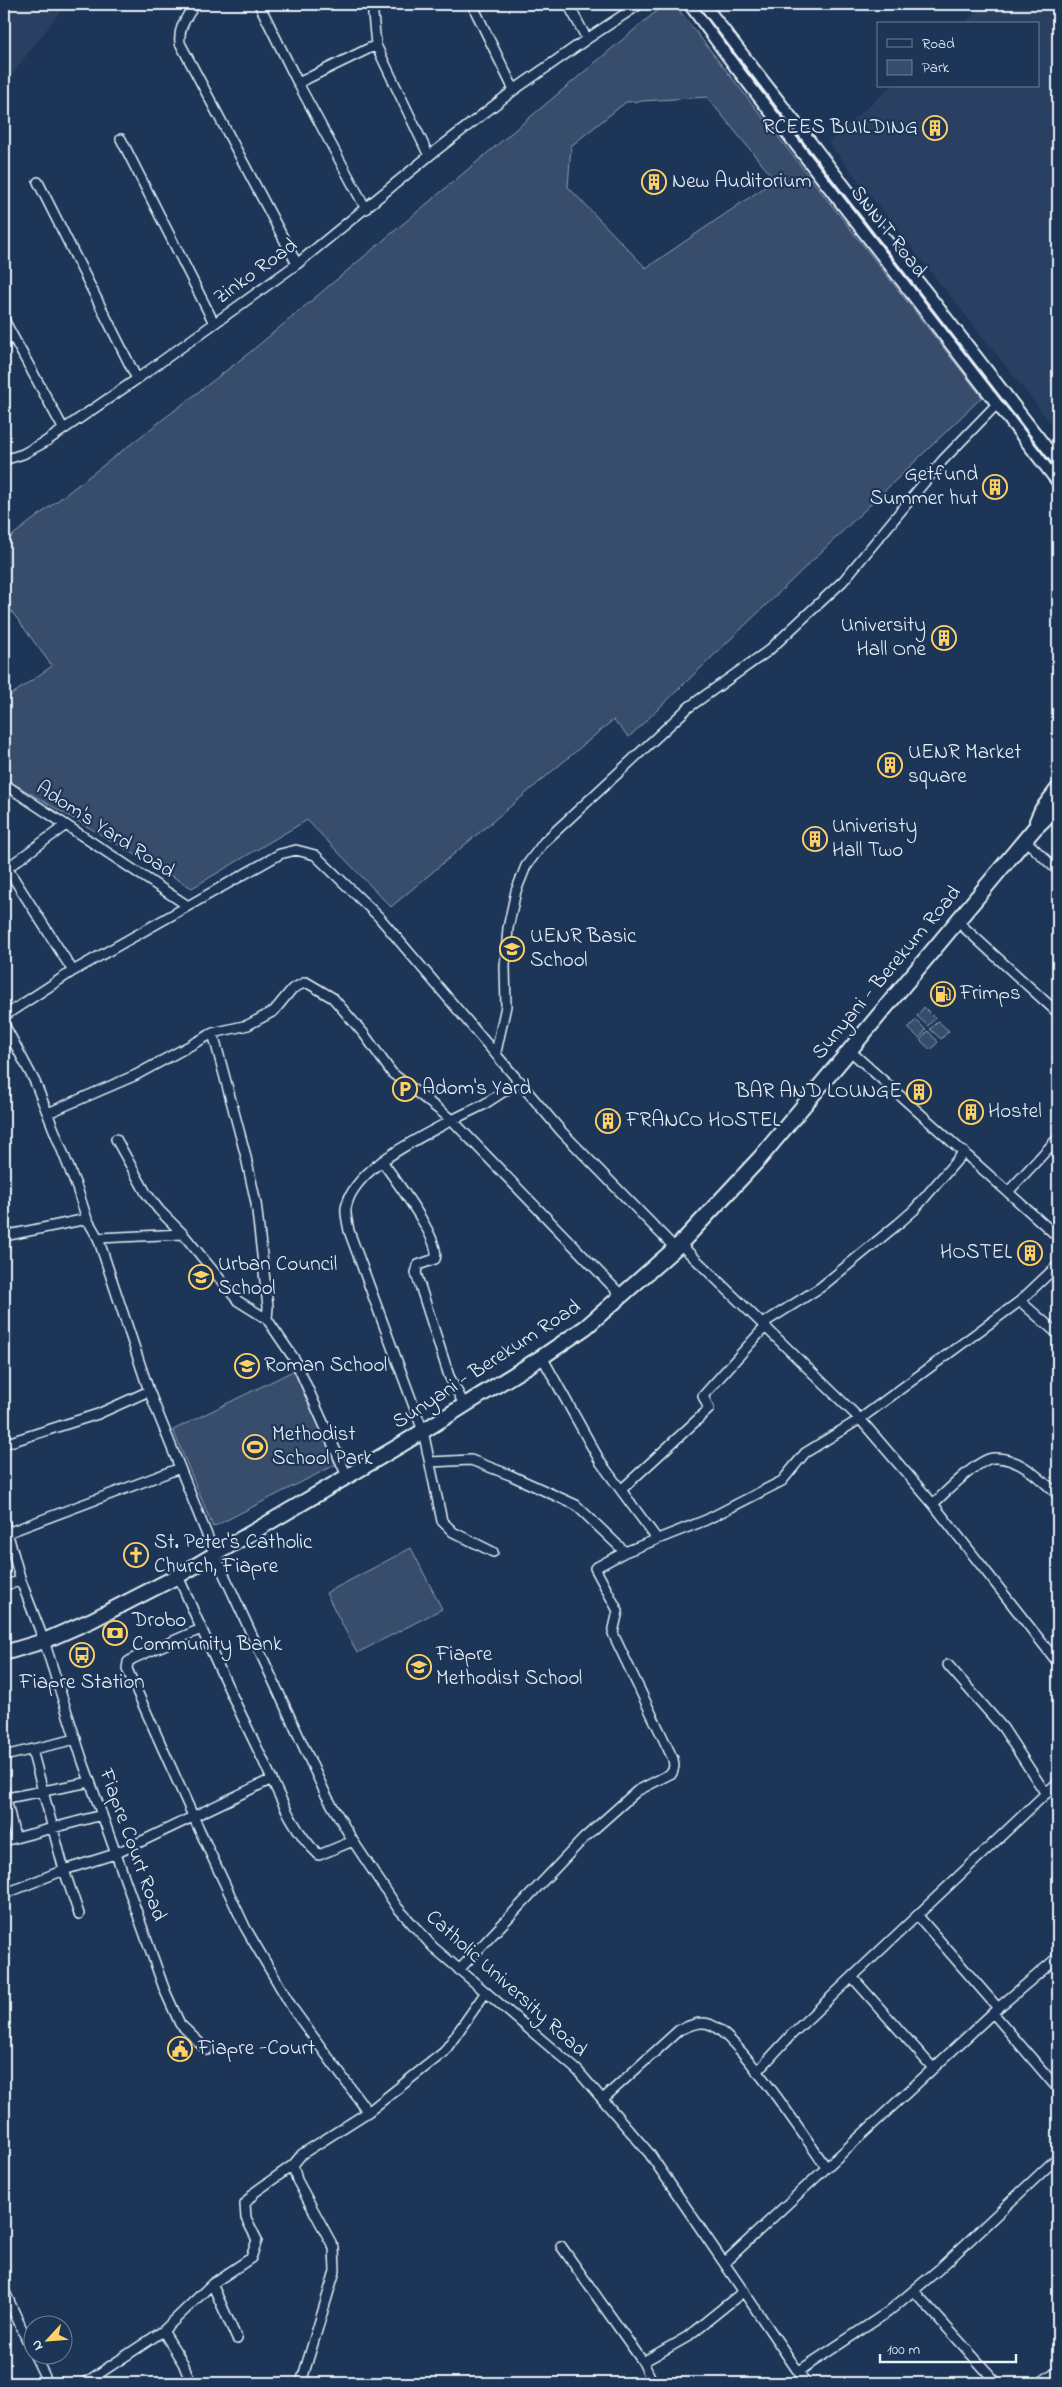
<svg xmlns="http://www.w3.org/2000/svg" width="1062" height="2387" font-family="'Indie Flower',sans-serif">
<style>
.built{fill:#2a4162}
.green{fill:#374d6c;stroke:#909fb2;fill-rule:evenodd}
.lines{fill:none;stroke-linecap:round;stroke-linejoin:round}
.minor-casing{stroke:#e8f1f8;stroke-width:12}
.tertiary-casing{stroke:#e8f1f8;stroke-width:14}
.primary-casing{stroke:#e8f1f8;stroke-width:18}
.minor{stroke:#1d3557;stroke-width:9}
.tertiary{stroke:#1d3557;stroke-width:10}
.primary{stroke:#1d3557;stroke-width:14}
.labels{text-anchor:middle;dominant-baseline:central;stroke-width:4.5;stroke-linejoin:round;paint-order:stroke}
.poi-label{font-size:21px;fill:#e8f1f8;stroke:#1d3557;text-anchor:start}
.street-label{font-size:21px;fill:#e8f1f8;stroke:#1d3557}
</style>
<rect width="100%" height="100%" fill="#1d3557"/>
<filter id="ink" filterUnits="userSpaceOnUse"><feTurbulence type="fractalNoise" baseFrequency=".02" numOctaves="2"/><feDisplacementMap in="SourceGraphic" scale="10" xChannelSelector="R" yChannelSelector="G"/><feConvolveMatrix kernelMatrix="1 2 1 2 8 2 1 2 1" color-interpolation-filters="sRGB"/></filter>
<g filter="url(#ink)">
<path class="built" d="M4,4H66L4,85Z
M986,4H1058V432L828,142L892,86H1038V24H963Z"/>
<path class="green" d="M665,4H674L982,397L629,737L613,720L391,907L307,820L192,888L4,778V700L52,666L4,601V542L249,353ZM707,97L775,180L646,268L568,187L571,146L626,102Z
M924,1007L935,1018L928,1026L917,1016Z
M916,1020L926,1030L919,1038L908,1028Z
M938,1021L949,1031L941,1039L930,1029Z
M928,1031L938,1042L931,1050L920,1040Z
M295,1370L337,1464L213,1527L173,1430Z
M411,1548L442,1609L357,1653L326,1593Z"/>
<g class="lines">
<defs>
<path id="minor" d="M195,4C187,17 178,27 180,43L297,264
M259,4L298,83
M372,4L376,45L429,156
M472,4L514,90L587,39
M568,4L587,39L640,4
M121,139L214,323
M38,182L137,379
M366,209L298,83L376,45
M4,320L63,428
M4,342L13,338
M4,460L23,454L45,442L137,379L297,264L429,156L514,90
M4,784L188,906
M1025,840L1058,871
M7,868L66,825
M4,871L7,868L73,971L280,854L296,850L315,855L379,917L561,1131L675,1248
M958,922L1058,1013
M4,1016L73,971
M4,1024L35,1082L77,1188L87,1219L98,1238L149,1391
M213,1033L245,1153L256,1203L268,1307L267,1319
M848,1049L1058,1237
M496,1052L506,1006L505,966L508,928L516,891L526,866L544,842L689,707L768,651L843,581L942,461L997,404
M48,1113L136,1075L213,1033L248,1025L274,1011L292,989L306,982L333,998L364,1034L392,1073L452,1120L483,1105L520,1081
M116,1139L146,1193L159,1210L183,1234L238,1301L267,1319L295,1360L347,1476
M382,1161C393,1177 443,1242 435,1259L418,1265L416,1273L449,1376L464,1404
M1008,1192L1058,1138
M4,1236L87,1219
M98,1238L183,1234
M680,1244L860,1419L1020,1301L1058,1265
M1020,1301L1058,1334
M762,1324L821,1287L898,1224L914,1210L964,1152
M542,1357L601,1463L657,1539
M4,1444L98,1414L149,1391L215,1555L326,1795L353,1841L397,1907L433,1947L577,2070L649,2153L806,2383
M430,1462L471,1460L510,1475L576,1505L625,1552
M621,1490L709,1409L703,1396L765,1327
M933,1504C945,1493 978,1459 993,1458C1018,1456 1042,1480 1058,1495
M4,1521L21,1581L44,1641L82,1759L165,1991L180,2024L207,2050
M7,1533L180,1468
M493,1552L453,1532L442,1521L423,1431L349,1231C348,1224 345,1214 346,1208C353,1168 420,1138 452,1120L622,1296
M178,1576C205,1638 233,1699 263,1760C278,1792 292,1830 319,1855L353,1841
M4,1585L21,1581
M201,1629L134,1658L128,1662L127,1669L193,1816L245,1927L293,2009L368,2112
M948,1665L1003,1728L1046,1794
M32,1750L64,1870L79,1914
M4,1756L76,1739
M4,1789L15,1838
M4,1801L12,1797L90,1782
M4,1841L102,1815
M4,1894L64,1870L115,1854L272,1779
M918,1916L998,2008
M459,1970L583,1839L637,1791L672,1773L674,1766L673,1759L615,1638L613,1633L618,1611L595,1568L625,1552L706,1520L782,1481L805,1453L860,1419L933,1504L1058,1663
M853,1978L933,2068
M993,2013L1058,2089
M757,2072L792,2034L1058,1782
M603,2099L679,2030C688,2026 699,2021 709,2024C738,2034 805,2138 826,2167
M293,2165L297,2180L334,2248L335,2271L301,2383
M561,2246L643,2362L653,2383
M725,2262L998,2008L1058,1957
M212,2284L237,2339
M4,2290L32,2351
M914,2291L997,2383
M163,2331L183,2363L191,2383
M34,2354L48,2383
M643,2362L687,2337L744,2291
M799,2371L888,2312L938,2270L1058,2157
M85,2383L163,2331L212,2284L251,2258L257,2240L246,2218L245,2204L255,2192L293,2165L302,2154L368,2112L444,2052L486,1992
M1040,2383L1058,2370"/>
<path id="tertiary" d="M689,4L736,68L1058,483
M704,4L1058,462"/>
<path id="primary" d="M1037,821L1042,810L1058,789
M4,1653L44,1641L92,1620L178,1576L399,1446L542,1357L586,1327L680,1244L760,1158L1034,829L1058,806"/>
</defs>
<use href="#minor" class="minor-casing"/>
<use href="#tertiary" class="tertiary-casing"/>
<use href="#primary" class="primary-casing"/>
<use href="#minor" class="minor"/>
<use href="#tertiary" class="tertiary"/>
<use href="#primary" class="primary"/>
</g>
</g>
<defs>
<symbol id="building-ring" viewBox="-11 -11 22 22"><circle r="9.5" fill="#1d3557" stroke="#ffd166" stroke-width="1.5"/><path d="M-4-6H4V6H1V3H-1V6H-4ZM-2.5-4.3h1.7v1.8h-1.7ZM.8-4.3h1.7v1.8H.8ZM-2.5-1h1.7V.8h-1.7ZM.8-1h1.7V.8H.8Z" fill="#ffd166"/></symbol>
<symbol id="school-ring" viewBox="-11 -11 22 22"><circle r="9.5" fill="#1d3557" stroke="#ffd166" stroke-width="1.5"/><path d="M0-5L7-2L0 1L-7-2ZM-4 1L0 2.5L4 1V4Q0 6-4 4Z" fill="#ffd166"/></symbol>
<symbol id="fuel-ring" viewBox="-11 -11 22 22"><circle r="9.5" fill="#1d3557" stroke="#ffd166" stroke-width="1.5"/><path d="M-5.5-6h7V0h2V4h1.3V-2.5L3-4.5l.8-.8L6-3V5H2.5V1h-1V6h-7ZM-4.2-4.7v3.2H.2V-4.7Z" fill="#ffd166"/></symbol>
<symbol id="parking-ring" viewBox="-11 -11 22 22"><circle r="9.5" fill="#1d3557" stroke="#ffd166" stroke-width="1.5"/><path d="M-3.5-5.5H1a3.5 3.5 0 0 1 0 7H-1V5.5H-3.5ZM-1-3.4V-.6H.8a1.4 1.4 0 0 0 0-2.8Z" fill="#ffd166"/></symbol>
<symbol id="stadium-ring" viewBox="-11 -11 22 22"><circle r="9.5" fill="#1d3557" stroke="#ffd166" stroke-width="1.5"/><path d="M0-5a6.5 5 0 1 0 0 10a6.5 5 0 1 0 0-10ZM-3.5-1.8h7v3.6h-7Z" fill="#ffd166"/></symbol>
<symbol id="church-ring" viewBox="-11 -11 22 22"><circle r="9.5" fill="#1d3557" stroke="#ffd166" stroke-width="1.5"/><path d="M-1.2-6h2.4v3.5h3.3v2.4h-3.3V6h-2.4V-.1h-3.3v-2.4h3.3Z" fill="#ffd166"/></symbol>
<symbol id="bank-ring" viewBox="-11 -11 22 22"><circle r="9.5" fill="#1d3557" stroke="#ffd166" stroke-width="1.5"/><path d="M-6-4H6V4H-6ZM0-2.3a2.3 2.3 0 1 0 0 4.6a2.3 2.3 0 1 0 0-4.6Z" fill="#ffd166"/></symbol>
<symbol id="bus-ring" viewBox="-11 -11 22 22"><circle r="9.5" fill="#1d3557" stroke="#ffd166" stroke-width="1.5"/><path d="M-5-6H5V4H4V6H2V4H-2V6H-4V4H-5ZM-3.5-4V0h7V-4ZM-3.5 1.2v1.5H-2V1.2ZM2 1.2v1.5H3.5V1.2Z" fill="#ffd166"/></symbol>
<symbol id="civic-ring" viewBox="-11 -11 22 22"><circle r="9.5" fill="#1d3557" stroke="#ffd166" stroke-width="1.5"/><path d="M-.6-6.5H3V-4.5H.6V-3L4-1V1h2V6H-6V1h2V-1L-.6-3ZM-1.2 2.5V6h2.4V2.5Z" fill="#ffd166"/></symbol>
</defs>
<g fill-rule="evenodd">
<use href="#building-ring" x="921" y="114" width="28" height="28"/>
<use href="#building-ring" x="640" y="168" width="28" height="28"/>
<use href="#building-ring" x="981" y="473" width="28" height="28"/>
<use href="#building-ring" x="930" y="624" width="28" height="28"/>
<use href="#building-ring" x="876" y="751" width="28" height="28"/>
<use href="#building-ring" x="801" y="825" width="28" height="28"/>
<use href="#school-ring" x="498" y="935" width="28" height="28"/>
<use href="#fuel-ring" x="929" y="980" width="28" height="28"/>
<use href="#parking-ring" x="391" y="1075" width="28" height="28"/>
<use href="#building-ring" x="905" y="1078" width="28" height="28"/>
<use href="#building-ring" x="957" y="1098" width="28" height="28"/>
<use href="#building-ring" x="594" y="1107" width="28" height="28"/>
<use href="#building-ring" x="1016" y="1239" width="28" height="28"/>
<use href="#school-ring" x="187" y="1263" width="28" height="28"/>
<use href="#school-ring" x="233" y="1352" width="28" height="28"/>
<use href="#stadium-ring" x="241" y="1433" width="28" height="28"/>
<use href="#church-ring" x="122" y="1541" width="28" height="28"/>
<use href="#bank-ring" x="101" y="1619" width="28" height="28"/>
<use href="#bus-ring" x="68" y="1641" width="28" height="28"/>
<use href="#school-ring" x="405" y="1653" width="28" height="28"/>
<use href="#civic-ring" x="166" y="2035" width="28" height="28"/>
</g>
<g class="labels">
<g class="poi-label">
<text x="918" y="128" text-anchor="end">RCEES BUILDING</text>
<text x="672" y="182">New Auditorium</text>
<text x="978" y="475" text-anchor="end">Getfund<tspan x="978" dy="24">Summer hut</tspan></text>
<text x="926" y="626" text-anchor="end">University<tspan x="926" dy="24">Hall One</tspan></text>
<text x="908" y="753">UENR Market<tspan x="908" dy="24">square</tspan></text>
<text x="832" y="827">Univeristy<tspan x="832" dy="24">Hall Two</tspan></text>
<text x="530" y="937">UENR Basic<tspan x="530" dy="24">School</tspan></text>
<text x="960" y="994">Frimps</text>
<text x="422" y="1089">Adom's Yard</text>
<text x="902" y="1092" text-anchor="end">BAR AND LOUNGE</text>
<text x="988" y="1112">Hostel</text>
<text x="626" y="1121">FRANCO HOSTEL</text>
<text x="1012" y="1253" text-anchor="end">HOSTEL</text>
<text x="218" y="1265">Urban Council<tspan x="218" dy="24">School</tspan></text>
<text x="264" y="1366">Roman School</text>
<text x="272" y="1435">Methodist<tspan x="272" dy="24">School Park</tspan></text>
<text x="154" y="1543">St. Peter's Catholic<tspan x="154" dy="24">Church, Fiapre</tspan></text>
<text x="132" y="1621">Drobo<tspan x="132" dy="24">Community Bank</tspan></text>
<text x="436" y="1655">Fiapre<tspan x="436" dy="24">Methodist School</tspan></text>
<text x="82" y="1683" text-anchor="middle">Fiapre Station</text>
<text x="198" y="2049">Fiapre -Court</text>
</g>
<g class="street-label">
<text transform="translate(888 232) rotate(52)">SNNIT Road</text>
<text transform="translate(256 272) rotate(-36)">Zinko Road</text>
<text transform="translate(105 830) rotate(33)">Adom's Yard Road</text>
<text transform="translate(887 973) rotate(-50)">Sunyani - Berekum Road</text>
<text transform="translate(487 1365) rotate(-33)">Sunyani - Berekum Road</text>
<text transform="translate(132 1845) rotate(70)">Fiapre Court Road</text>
<text transform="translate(506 1984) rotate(42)">Catholic University Road</text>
</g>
</g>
<rect width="1062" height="2387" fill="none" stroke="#1d3557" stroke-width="20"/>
<rect x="10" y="10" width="1042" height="2367" fill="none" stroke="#e8f1f8" stroke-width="2" filter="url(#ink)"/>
<rect x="877" y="22" width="162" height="65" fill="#1d3557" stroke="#6e8097"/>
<rect x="887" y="39" width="25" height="8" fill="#1d3557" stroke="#6e8097"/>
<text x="922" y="48" font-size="15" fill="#e8f1f8">Road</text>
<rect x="887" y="60" width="25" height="15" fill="#374d6c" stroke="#6e8097"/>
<text x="922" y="72" font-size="15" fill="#e8f1f8">Park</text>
<g transform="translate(48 2340) rotate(244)"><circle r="24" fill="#1d3557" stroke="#6e8097"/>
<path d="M0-4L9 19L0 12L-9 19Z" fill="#ffd166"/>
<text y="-8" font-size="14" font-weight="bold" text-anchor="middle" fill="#e8f1f8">N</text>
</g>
<path d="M880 2354v8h136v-8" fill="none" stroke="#e8f1f8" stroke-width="2.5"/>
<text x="887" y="2354" font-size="15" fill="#e8f1f8" stroke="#1d3557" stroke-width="4" paint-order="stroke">100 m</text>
</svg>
